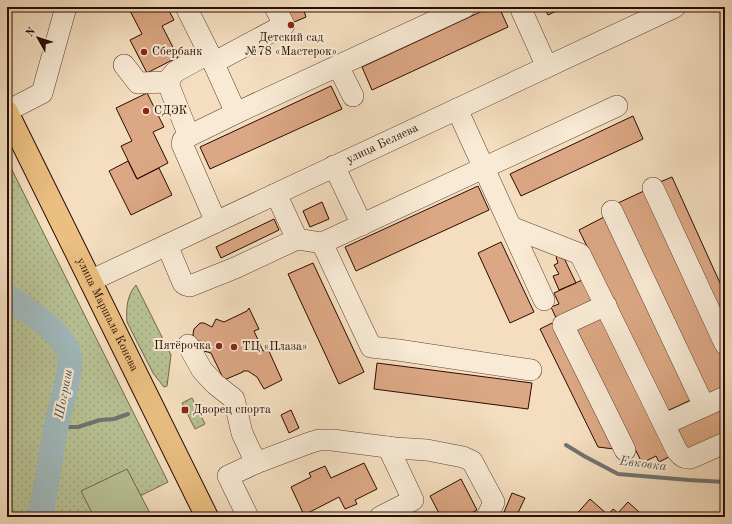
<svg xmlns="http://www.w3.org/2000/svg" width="732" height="524" font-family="'Old Standard TT',serif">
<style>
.grass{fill:url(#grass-dots);stroke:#71664c}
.pitch{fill:#b8c295;stroke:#71664c}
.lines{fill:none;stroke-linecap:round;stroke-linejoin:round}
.stream{stroke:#717372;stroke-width:4}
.river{stroke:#a0b9bc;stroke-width:25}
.building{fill:#dca784;stroke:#2a0b02}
.minor-casing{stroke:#5c4031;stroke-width:22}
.major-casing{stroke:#2a0b02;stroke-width:24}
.minor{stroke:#f8ead5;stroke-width:21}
.major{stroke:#eabf80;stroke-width:22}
.poi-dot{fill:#8f2418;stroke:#f8ead5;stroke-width:1.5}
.labels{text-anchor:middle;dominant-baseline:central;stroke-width:4;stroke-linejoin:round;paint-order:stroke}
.poi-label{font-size:12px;fill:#2a0b02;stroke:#f8ead5;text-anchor:start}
.street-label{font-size:12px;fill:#2a0b02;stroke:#f8ead5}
.water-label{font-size:13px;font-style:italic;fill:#59514c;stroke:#f8ead5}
</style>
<defs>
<pattern id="grass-dots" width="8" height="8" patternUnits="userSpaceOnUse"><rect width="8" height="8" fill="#b8c295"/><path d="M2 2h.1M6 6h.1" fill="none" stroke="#9ea57f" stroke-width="1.8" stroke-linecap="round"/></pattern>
</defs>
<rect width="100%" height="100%" fill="#f4debf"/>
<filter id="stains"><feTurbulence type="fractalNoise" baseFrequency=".005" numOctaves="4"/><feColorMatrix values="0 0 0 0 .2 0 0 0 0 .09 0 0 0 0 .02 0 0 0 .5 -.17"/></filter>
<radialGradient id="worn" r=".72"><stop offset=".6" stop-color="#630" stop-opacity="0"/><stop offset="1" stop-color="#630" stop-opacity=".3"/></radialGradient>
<path class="grass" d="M7,160L168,482L98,517H7Z
M136,285L171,355L167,386L164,387L153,373L127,322C126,308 127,295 136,285Z
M192,398L205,424L195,429L182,403Z"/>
<path class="pitch" d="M127,469L152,517H94L81,491Z"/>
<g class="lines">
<path class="stream" d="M57,423L68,427H78L100,420L114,419L128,414
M566,445L584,456L618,474L689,480L725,482"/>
<path class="river" d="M7,296C24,309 54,326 65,345C68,350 70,356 70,362C69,382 62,402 57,422C52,446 49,472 44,497L42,509L37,517"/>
</g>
<path class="building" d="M128,7H167L174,20L162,26L178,57L147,73L130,40L142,34Z
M295,7H300L302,12L304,11L306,17L292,23L287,11Z
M491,7H499L508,27L372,90L362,67Z
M544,7H565L548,15Z
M331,86L342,109L210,169L200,147Z
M147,93L164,127L153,132L168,163L137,179L121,146L132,141L116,108Z
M633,116L643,139L521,196L510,174Z
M128,161L137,179L159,168L172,195L131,215L109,171Z
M672,177L725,294V326L660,182Z
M478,186L489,210L356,271L345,247Z
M646,190L725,362V390L708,397L618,203Z
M322,202L329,219L310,227L303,211Z
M604,217L693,399L667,411L579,230Z
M274,219L279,230L221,258L216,247Z
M501,242L534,312L510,323L478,253Z
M560,255L562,259L564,258L576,283L559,290L553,276L559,274L554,265L558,263L556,257Z
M313,263L364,372L339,384L288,274Z
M582,280L593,303L557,320L551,307L559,304L554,293Z
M249,308L259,329L254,331L263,351L268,349L282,380L264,389L257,377L248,371H243V372L224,380L211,353L204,351L208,345L207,342L198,341L194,339L193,334L194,329L200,323H204L212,327L216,319L224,322L247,311Z
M601,315L671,456L659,462L656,456L642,463L576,328Z
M552,323L614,449L598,447L540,329Z
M377,363L532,383L528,409L374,389Z
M725,405V437L689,453L677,427Z
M291,410L299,428L289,433L281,415Z
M364,463L377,489L355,500L357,504L345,509L339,497L304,515L291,487L311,477L309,473L325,466L331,478Z
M461,479L477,510L464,517H441L430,496Z
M512,493L525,498L516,517H502Z
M590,499L608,515L613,509L618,513L628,502L639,512L635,517H574Z"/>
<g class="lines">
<defs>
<g id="minor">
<path d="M186,7L209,53L175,72L170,78L169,86L189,136L183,140L182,144L216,222"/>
<path d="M520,7L547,67"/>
<path d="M209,53L236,113"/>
<path d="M213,63L284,25L275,7"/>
<path d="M124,65L138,83L169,82"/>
<path d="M338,66L353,96"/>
<path d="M457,109L544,300"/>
<path d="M7,111L42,93L66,7"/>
<path d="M189,136L236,113L465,7"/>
<path d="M334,166L362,225"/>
<path d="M653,188L725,344"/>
<path d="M276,194L297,239"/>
<path d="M612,211L704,406"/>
<path d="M511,227L580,254L677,451C681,456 684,459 691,458L725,443"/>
<path d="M322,243L371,347L398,350L531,370"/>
<path d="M167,245L183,283L186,285L190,286L235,268L297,239L322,243L617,106"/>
<path id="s1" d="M90,281L675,7"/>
<path d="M606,305L563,325L625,450"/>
<path d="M188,345L202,370L215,384L234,399L242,433L256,463"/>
<path d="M665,424L725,397"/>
<path d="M248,517L228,476L256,463L309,443L319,440H332L395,448L427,450L463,457L472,461L494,502L487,517"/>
<path d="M380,517L413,500L388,447"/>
</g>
<g id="major">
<path id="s2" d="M7,112L207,517"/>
</g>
</defs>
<use href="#minor" class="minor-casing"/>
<use href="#major" class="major-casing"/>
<use href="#minor" class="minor"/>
<use href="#major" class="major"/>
</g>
<g class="poi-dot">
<circle cx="291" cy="25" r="4"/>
<circle cx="144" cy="52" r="4"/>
<circle cx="146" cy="111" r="4"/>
<circle cx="219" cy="346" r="4"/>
<circle cx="234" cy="347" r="4"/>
<rect x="181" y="406" width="8" height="8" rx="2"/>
</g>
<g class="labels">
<g class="poi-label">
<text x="291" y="38" text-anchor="middle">Детский сад<tspan x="291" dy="14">№78 «Мастерок»</tspan></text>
<text x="152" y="52">Сбербанк</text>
<text x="154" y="111">СДЭК</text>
<text x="211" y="346" text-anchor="end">Пятёрочка</text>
<text x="242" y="347">ТЦ «Плаза»</text>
<text x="193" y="410">Дворец спорта</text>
</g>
<g class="street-label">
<text stroke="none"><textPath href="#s1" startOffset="323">улица Беляева</textPath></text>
<text stroke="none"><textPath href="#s2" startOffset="226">улица Маршала Конева</textPath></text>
</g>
<g class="water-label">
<text transform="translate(64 394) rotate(-79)">Шограш</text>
<text transform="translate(643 464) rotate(7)">Евковка</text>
</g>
</g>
<rect width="732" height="524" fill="none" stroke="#f4debf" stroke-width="24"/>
<rect x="8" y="8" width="716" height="508" fill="none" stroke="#2a0b02" stroke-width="2"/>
<rect x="12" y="12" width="708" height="500" fill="none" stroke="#2a0b02"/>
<g transform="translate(38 38) rotate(309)" stroke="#f8ead5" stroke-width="3" paint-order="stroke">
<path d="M0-3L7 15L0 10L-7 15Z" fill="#2a0b02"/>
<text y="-6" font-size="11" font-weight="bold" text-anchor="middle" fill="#2a0b02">N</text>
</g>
<rect width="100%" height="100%" filter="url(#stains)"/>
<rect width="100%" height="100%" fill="url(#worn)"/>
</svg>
